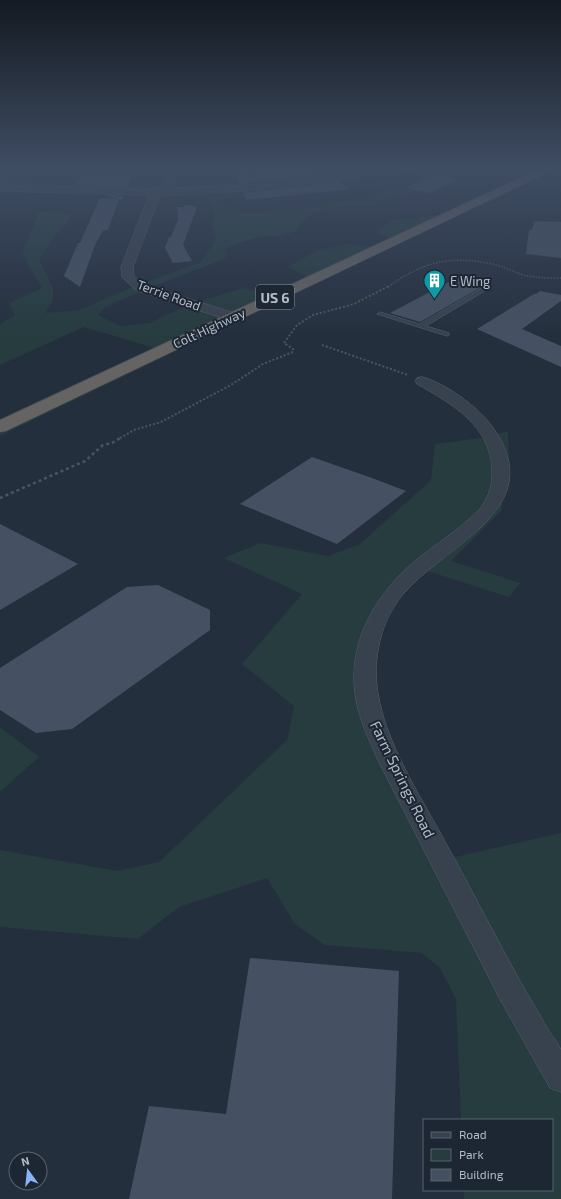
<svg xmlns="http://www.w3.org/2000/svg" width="561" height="1199" font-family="'Exo 2',sans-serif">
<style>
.green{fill:#263c3f}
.building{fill:#455162}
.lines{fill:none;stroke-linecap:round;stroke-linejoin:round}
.service-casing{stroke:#565f6c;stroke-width:1}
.minor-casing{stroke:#565f6c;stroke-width:1}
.trunk-casing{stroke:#434c59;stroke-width:1}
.path-far2{stroke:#44595c;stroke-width:1.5;stroke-dasharray:1.5 1.5;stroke-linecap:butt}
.path-far1{stroke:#44595c;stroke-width:2;stroke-dasharray:2 2;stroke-linecap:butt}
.path{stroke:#44595c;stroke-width:2.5;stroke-dasharray:3 3;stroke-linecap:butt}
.service{fill:#38414e;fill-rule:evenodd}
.minor{fill:#38414e;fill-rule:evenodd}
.trunk{fill:#656462;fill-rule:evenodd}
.labels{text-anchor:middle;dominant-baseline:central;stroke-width:4;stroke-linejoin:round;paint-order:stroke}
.far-poi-label{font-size:13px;fill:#b4bcc9;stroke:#1d2633;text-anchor:start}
.far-street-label{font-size:13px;fill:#b4bcc9;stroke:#1d2633}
.shield{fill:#1d2633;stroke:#878f9c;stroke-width:1}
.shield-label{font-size:14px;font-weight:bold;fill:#b4bcc9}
.street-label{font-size:15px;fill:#b4bcc9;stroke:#1d2633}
</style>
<rect width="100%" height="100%" fill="#242f3e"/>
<path class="green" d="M13,168H104L43,170L33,172L24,181L60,185L167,187L238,183L254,195L230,198L222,204L242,213H269L278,207H311L368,198L378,193L420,188L407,195L370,206H349L313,213L301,222L297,231L281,236L258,237L226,248L227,258L146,289L105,307L98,315L120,326L149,323L191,304L243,288L276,296L311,279L288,267L316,251L346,244L381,247L395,240L376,232L393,220L450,214L490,200L0,436V427L161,350L84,327L0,365V324L15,315L9,303L42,288L22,253L34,225L38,212L60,211L72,216L55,236L39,260L53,288V301L45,313L79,310L137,285L201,262L216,240L213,222L216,207L202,198L0,192V183L5,180Z
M508,431L509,467L501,511L451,561L520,583L509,597L418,568L393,593L366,682L442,860L561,833V1199H464V1190H552V1120H461L456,999L440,968L421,953L325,945L295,924L267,878L179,907L138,939L0,927V850L117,871L159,862L287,740L294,706L242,664L302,594L224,558L261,543L328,556L360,544L431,480L435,444L481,438Z
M0,727L39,757L0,792Z"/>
<path class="building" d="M282,168H320L328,174L239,184L233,170Z
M83,174L132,175L127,187L73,185Z
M434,174L460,180L429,193L405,188Z
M339,181L350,189L246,200L243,193Z
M106,195L124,196L122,200L119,199L108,230H103L95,245L80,287L64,276L78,243H80L100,198L117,199Z
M185,204L197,207L183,245L192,261L173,263L165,248L169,237H171L178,220L177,207H184Z
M534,221L561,222V258L526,254L529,230H532Z
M462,275L492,281L420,322L390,313Z
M540,291L561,295V301L522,329L561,346V367L477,329L534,294H536Z
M312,457L372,478L406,491L337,544L240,504Z
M0,524L78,564L0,610Z
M158,585L210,610V630L72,729L36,733L0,710V668L127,587Z
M250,958L399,971L392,1199H129L149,1106L226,1114Z"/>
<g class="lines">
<defs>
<path id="service" d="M481,289L486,290L426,326L449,333V335L447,336L377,314L380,312L419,324Z"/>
<path id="minor" d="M8,168H18L9,182L4,185L149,189C165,188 164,181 168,168H178L171,188L246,185L386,168H414L409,171L246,191L163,195L159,198L133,267L134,276L141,282L149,286L237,314L239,317L237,320L232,321L141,292L133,288L122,277L121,267L149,195L0,191V179Z
M422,377C444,382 478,407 491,425C554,510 442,544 400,598C384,619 377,644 376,670C376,732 420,794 448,847C473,892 496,938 521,983C530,999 540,1015 549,1031C553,1037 558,1043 561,1050C561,1058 561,1083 561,1092L550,1088L501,1001L378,760C369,740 360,721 356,700C346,644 374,596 415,561C436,544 460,529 479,510C488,499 493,485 492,470C491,426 451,403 417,384L415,381L417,378Z"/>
<path id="trunk" d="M541,168H554L553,170L6,431L0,432V420Z"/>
</defs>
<use href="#service" class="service-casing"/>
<use href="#minor" class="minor-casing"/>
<use href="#trunk" class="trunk-casing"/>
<path class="path-far2" d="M388,287C422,262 450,255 492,264C503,266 513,272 524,275C536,278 549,278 561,278"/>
<path class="path-far1" d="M322,345L408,375
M120,438L134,430L161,422L231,385L263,364L293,352V349L284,343L297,325L313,315L354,304L389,286"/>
<path class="path" d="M0,498L85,461L103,445L112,443L122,437"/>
<use href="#service" class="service"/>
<use href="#minor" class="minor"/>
<use href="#trunk" class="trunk"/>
</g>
<linearGradient id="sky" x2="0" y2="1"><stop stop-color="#141a22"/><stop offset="0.5" stop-color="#3f4d63"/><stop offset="1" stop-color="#3f4d63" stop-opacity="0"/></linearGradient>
<rect width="561" height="336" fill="url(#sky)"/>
<defs>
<symbol id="building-pin" viewBox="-11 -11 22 30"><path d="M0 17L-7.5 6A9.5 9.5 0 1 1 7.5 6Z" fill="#0f9aa8" stroke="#1d2633"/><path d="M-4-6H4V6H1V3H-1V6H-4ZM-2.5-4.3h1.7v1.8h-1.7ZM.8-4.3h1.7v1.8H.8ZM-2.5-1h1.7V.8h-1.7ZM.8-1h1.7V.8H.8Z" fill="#fff"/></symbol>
</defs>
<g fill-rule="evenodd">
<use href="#building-pin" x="422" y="268" width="25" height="34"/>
</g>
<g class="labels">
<g class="far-poi-label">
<text x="450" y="281">E Wing</text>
</g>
<g class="far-street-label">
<text transform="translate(169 295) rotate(20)">Terrie Road</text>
<text transform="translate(209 328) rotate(-25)">Colt Highway</text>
</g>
<rect class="shield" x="256" y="285" width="38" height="24" rx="3"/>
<g class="shield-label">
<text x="275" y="297">US 6</text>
</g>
<g class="street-label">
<text transform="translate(403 779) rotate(64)">Farm Springs Road</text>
</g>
</g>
<rect x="423" y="1119" width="130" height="72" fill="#1d2633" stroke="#59626f"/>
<rect x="431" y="1132" width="20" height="6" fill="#38414e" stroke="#59626f"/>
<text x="459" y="1139" font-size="12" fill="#b4bcc9">Road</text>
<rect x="431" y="1149" width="20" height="12" fill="#263c3f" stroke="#59626f"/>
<text x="459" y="1159" font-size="12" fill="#b4bcc9">Park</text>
<rect x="431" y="1169" width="20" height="12" fill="#455162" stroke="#59626f"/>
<text x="459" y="1179" font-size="12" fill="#b4bcc9">Building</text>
<g transform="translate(28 1171) rotate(345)"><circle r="19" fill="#1d2633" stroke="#59626f"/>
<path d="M0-3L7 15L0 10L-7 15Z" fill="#8ab4f8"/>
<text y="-6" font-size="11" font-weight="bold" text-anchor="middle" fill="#b4bcc9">N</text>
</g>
</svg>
